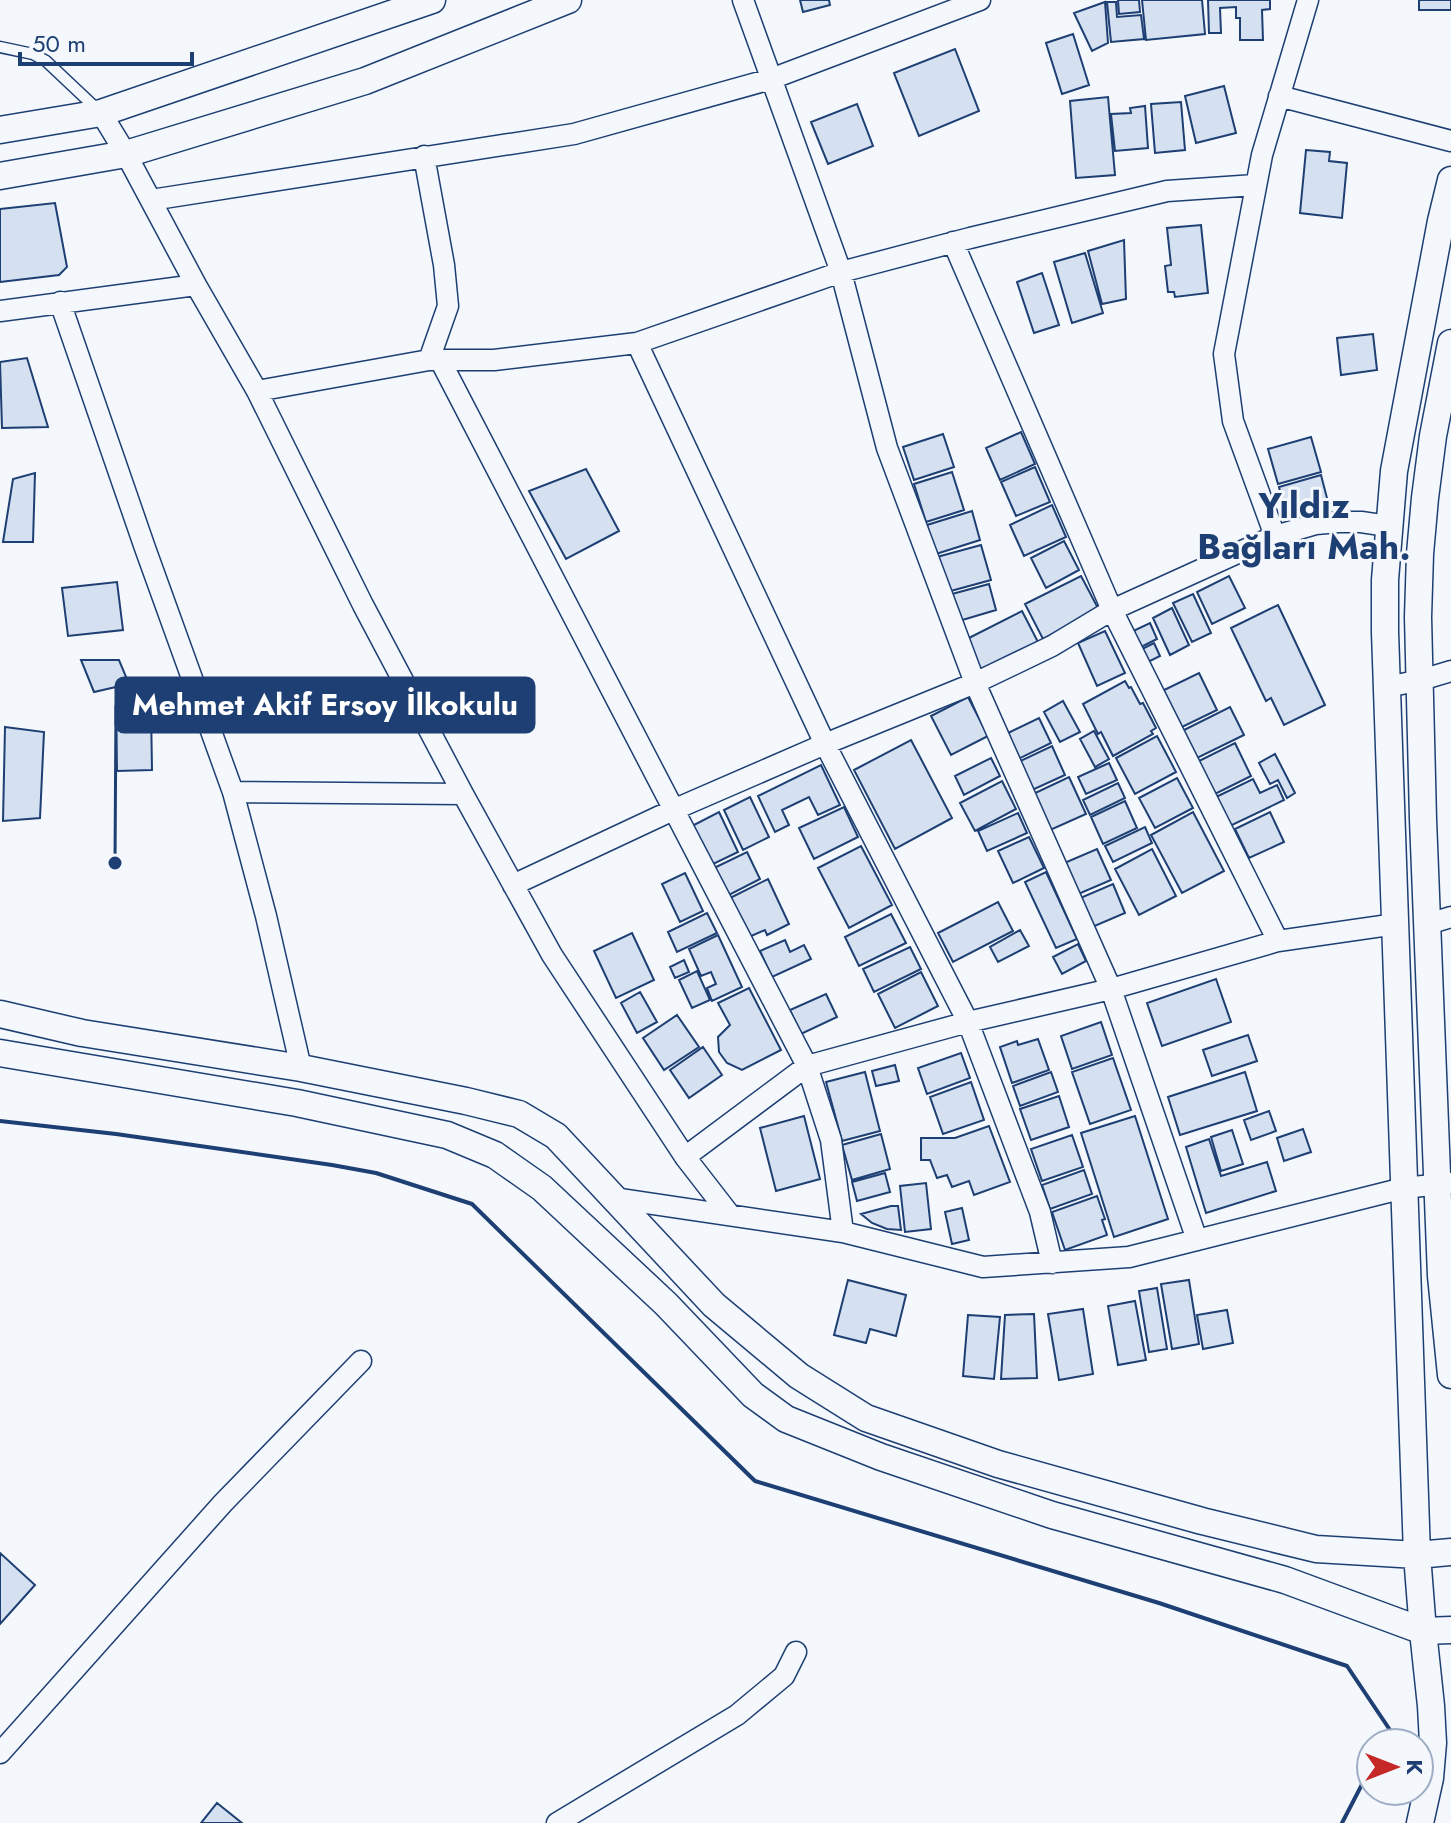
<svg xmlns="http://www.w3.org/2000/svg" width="1451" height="1823" font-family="Jost,sans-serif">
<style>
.building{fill:#d5e0f0;stroke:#1d3f73;stroke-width:2}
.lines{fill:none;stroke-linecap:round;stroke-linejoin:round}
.service-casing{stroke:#1d3f73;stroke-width:13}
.minor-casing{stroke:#1d3f73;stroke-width:23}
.tertiary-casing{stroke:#1d3f73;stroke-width:29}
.service{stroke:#f4f7fb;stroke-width:10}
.minor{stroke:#f4f7fb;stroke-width:20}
.tertiary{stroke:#f4f7fb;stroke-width:26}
.wall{stroke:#1d3f73;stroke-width:4}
.labels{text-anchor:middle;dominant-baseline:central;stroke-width:6;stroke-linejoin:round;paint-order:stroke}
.district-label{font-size:36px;font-weight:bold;fill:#1d3f73;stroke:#f4f7fb}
.leader{fill:none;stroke:#1d3f73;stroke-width:3}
.callout-dot{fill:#1d3f73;stroke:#f4f7fb;stroke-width:3}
.callout{fill:#1d3f73;stroke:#1d3f73;stroke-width:3}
.callout-label{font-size:30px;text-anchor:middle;font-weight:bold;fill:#fff}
</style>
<rect width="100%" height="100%" fill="#f4f7fb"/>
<path class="building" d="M800,0H829L830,5L803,12Z
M1118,0H1139L1140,12L1119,14Z
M1142,0H1202L1205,34L1146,40Z
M1208,0H1270V9L1262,10L1263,40H1240V18H1236V7L1220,8L1221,33H1209Z
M1419,0H1451V10H1419Z
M1105,2L1108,43L1092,51L1074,13Z
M1107,2H1116L1117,17L1141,15L1144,39L1111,42Z
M1073,34L1089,85L1062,94L1046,43Z
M955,49L979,111L919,136L894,73Z
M1224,86L1236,133L1196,143L1185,96Z
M1108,97L1115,175L1076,178L1070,101Z
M1181,102L1185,150L1155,153L1151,104Z
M857,104L873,146L828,164L811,122Z
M1145,106L1148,148L1115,151L1111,114L1131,113L1130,108Z
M1306,150L1330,152L1329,161L1347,163L1342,218L1300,213Z
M55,203L67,267L59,275L0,282V209Z
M1201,225L1208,293L1175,297L1174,292H1168L1165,266L1171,265L1167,228Z
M1124,240L1126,299L1102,304L1088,251Z
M1085,253L1103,313L1072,323L1054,262Z
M1042,273L1059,325L1034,333L1017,282Z
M1373,334L1377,370L1341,375L1337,338Z
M27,358L48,427L2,428L0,362Z
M1021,432L1035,464L1000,480L986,448Z
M943,434L954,467L914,480L903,447Z
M1311,437L1321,472L1278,484L1268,449Z
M1035,467L1050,502L1016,516L1001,482Z
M586,469L619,531L566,559L529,491Z
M952,472L964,510L926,522L914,484Z
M35,473L33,542H3L13,479Z
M1321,475L1328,502L1285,513L1279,487Z
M1052,505L1066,537L1024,556L1010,525Z
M972,511L980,540L936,554L927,525Z
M1064,541L1079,570L1046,588L1031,558Z
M981,545L991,580L947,592L937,557Z
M1081,576L1099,610L1043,639L1025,604Z
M1229,576L1245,608L1212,624L1197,592Z
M117,582L123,630L68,636L62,588Z
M989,584L996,610L959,621L952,594Z
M1193,594L1211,633L1192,642L1173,603Z
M1278,605L1325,705L1284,725L1271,698L1266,701L1231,628Z
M1172,608L1189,645L1170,655L1153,618Z
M1022,611L1038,642L979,672L963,641Z
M1150,623L1157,639L1137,649L1129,633Z
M1105,631L1125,673L1097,686L1078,643Z
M1154,643L1160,656L1146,663L1140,650Z
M81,660H119L129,684L94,692Z
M1199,673L1217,710L1178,729L1160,692Z
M1125,681L1129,688L1131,687L1140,704L1143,703L1156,728L1151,731L1153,734L1113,756L1101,732L1098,734L1083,704Z
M968,697L988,736L951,755L931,716Z
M1063,701L1080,732L1060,742L1044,712Z
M1230,707L1244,735L1195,759L1182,731Z
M151,709L152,770L117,771L116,710Z
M1039,718L1051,743L1016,760L1004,735Z
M5,727L44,732L40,818L3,821Z
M1094,731L1109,759L1095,767L1080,739Z
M1157,736L1176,772L1135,794L1116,758Z
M911,740L952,818L895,849L854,770Z
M1235,743L1251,776L1215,794L1199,761Z
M1052,746L1065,775L1030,791L1016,763Z
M1275,754L1295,793L1287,798L1278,780L1270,784L1259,763Z
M991,758L1000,776L964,795L955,776Z
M1109,763L1117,780L1086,794L1078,777Z
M821,765L840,805L818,815L809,797L782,810L789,825L775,832L758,796Z
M1069,777L1086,814L1048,831L1031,795Z
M1177,778L1193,808L1155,828L1139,798Z
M1253,779L1260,793L1277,785L1284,800L1230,826L1216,797Z
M1002,781L1016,809L975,831L960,803Z
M1118,783L1125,798L1090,815L1083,800Z
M750,797L769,837L743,850L724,810Z
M1125,801L1137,828L1103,844L1091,817Z
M844,807L858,837L814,859L799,828Z
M719,812L738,852L709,866L690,827Z
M1193,812L1224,871L1182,893L1151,835Z
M1270,812L1284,842L1249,858L1235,829Z
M1018,813L1027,833L987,851L978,831Z
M1145,827L1152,843L1113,862L1105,846Z
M1029,837L1044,868L1013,883L998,851Z
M861,846L892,905L849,928L818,868Z
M1097,849L1111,880L1076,895L1062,864Z
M1152,849L1176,896L1139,915L1115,869Z
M747,852L760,879L727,896L714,868Z
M1046,872L1077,939L1056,948L1025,882Z
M685,873L703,911L680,922L662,884Z
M768,879L789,924L767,935L765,930L749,937L730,898Z
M1113,884L1125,913L1090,928L1078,899Z
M998,902L1013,931L953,962L938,933Z
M707,913L717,933L677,952L668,932Z
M891,914L906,943L859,966L845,937Z
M1020,930L1029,946L998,962L990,947Z
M632,933L654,980L616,998L594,951Z
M718,935L742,987L712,1001L707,988L716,984L711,972L701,976L689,949Z
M785,940L790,952L804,945L811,959L772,977L760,951Z
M1078,944L1086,961L1062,974L1053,957Z
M910,947L921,969L874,992L863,969Z
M684,960L689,972L675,978L670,967Z
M697,971L710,1000L692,1008L679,980Z
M921,972L938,1006L895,1028L878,994Z
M1216,979L1231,1022L1162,1046L1147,1003Z
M749,988L781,1050L742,1070L727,1063L719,1052L718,1037L730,1025L718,1003Z
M640,992L657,1022L637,1033L621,1003Z
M826,994L837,1017L801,1034L790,1010Z
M677,1015L699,1047L664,1070L643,1038Z
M1101,1022L1112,1055L1072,1069L1061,1036Z
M1248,1035L1257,1061L1212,1076L1203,1050Z
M1038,1039L1049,1070L1012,1083L1000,1047L1017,1041L1018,1045Z
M703,1047L722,1075L689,1098L670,1070Z
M961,1053L970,1078L927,1094L918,1068Z
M1113,1058L1131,1110L1090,1124L1072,1072Z
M895,1065L899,1081L876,1086L872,1071Z
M865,1072L880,1131L842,1141L826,1082Z
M1051,1072L1058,1092L1020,1106L1013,1086Z
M1245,1072L1257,1111L1180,1135L1168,1097Z
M971,1082L984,1120L943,1134L930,1097Z
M1059,1096L1069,1127L1031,1140L1020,1109Z
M1269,1111L1276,1131L1251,1140L1244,1120Z
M804,1116L820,1179L776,1191L760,1128Z
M1135,1116L1168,1219L1114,1237L1081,1133Z
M989,1126L1010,1182L974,1195L969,1181L952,1187L947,1175L937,1178L930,1160H921V1138H955Z
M1303,1129L1311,1152L1284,1161L1277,1138Z
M1232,1130L1243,1164L1221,1171L1211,1137Z
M881,1134L890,1169L852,1180L842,1145Z
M1072,1135L1083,1167L1042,1181L1031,1149Z
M1209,1139L1221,1176L1267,1162L1276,1191L1206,1213L1186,1147Z
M1084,1170L1092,1194L1050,1209L1042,1185Z
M885,1173L890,1192L857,1201L852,1182Z
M926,1183L931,1229L905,1232L900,1186Z
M1097,1196L1105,1219L1102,1220L1107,1235L1065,1250L1052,1212Z
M891,1206H898L901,1230L887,1229L872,1223L861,1214Z
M962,1208L969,1240L952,1244L945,1212Z
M848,1280L906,1295L896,1336L870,1329L866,1343L834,1335Z
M1189,1280L1199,1344L1172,1349L1161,1284Z
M1157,1288L1167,1349L1149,1352L1139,1291Z
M1135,1301L1146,1360L1118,1365L1108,1306Z
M1083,1309L1093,1374L1059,1380L1048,1314Z
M1227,1310L1233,1343L1203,1349L1197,1315Z
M1034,1314L1037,1378L1001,1379L1005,1315Z
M968,1315L1000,1317L994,1379L963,1376Z
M0,1553L35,1585L0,1624Z
M217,1803L242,1823H201Z"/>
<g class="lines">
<defs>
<path id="service" d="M0,47L33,54L46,61L99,111"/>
<path id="minor" d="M743,0L841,272L887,448L975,683L1111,989L1197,1240
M1279,96L1451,141
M101,113L126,154L196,285L257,391L363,605L463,794L552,955L685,1157L730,1215
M424,156L444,265L448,306L429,360
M151,200L574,134L771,79L980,0
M953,242L1112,610L1278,941
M60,302L145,548L233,792L266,916L301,1068
M0,311L196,285
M637,343L825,744L968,1022L1040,1212L1052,1263
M440,360L807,1066L831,1140L843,1232
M257,391L429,360H494L637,343L841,272L970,238L1167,191L1255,185
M1275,536L1233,421L1224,354L1262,155L1308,0
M1387,687L1421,680L1451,671
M233,792L463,794
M513,885L673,810L825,744L975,683L1052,646L1112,610L1275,536L1316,524L1339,522H1361L1388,526
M1428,924L1451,917
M685,1157L807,1066L968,1022L1111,989L1278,941L1396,924
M613,1198L843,1232L983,1267L1129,1257L1404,1188L1451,1183
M0,1753L223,1503L361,1361
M557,1823L737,1715L784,1676L796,1652"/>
<path id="tertiary" d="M0,130L101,113L432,0
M0,176L126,154L365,81L568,0
M1451,343L1433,436L1425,498L1420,554L1418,617L1423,819L1441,1276L1451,1375
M0,1014L82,1033L301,1068L466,1101L519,1114L556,1136L714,1305L799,1376L866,1418L998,1464L1202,1521L1316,1549L1417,1555L1451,1552
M0,1053L297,1103L447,1135L495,1155L542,1188L666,1304L753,1395L786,1419L881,1457L1052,1515L1285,1580L1423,1631L1451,1630
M1420,1823L1430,1778L1433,1743L1431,1706L1423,1631L1417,1555L1385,632V580L1394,471L1441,221L1451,180"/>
</defs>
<use href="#service" class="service-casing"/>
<use href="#minor" class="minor-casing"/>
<use href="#tertiary" class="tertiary-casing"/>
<use href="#service" class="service"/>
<use href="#minor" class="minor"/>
<use href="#tertiary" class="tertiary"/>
<path class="wall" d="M0,1121L116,1134L332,1165L376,1173L472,1204L755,1481L1159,1603L1347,1666L1390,1730L1383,1743
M1342,1823L1371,1767"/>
</g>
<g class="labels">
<g class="district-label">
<text x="1304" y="505">Yıldız<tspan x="1304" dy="41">Bağları Mah.</tspan></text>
</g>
</g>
<path class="leader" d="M115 863L116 705"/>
<circle class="callout-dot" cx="115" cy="863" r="8"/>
<rect class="callout" x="116" y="678" width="418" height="54" rx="8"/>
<g class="callout-label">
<text x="325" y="715">Mehmet Akif Ersoy İlkokulu</text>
</g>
<g transform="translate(1395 1767) rotate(90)"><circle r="38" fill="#f4f7fb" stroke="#9eadc5" stroke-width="2"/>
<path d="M0-6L14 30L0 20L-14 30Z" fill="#c62828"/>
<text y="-12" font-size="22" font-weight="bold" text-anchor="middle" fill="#1d3f73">K</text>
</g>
<path d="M20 52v12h172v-12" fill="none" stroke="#1d3f73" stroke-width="4"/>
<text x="32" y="52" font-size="24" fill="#1d3f73" stroke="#f4f7fb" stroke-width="6" paint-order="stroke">50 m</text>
</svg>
